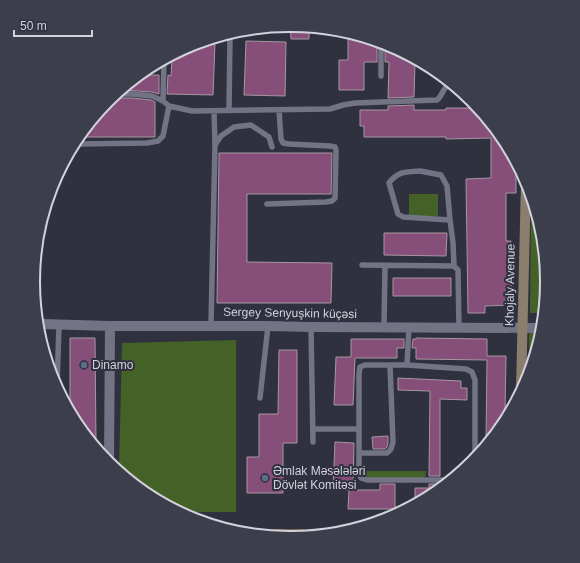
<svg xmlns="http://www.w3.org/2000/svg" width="580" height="563" font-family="Arial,sans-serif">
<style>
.green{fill:#446127}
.building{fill:#854f79;stroke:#a796a2}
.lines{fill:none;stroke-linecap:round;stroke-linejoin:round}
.service{stroke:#727485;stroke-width:5.5}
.minor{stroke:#727485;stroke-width:10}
.secondary{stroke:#8c7e6c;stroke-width:10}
.trunk{stroke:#b88f41;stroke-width:11}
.service-dot{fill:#5c6f8a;stroke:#30313f;stroke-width:1.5}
.labels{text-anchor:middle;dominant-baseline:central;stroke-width:4;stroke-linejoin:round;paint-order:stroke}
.street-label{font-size:12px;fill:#d1d2dc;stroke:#30313f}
.poi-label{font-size:12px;fill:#d1d2dc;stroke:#30313f;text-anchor:start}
.rim{fill:none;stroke:#d1d2dc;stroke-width:2}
</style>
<rect width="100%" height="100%" fill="#30313f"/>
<path class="green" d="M409,194H438V216H409Z
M531,206L546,282L540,313H530Z
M529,332H536L529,371Z
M236,340V512H182L119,470L122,343Z
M364,471H426L425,478H366L363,476L361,473Z"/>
<path class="building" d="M290,25L309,29V39H291Z
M348,37L377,42V62H364V90H339V60H348Z
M246,41L286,42L285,96L244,95Z
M205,42H215L213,95L167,94L168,75L171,76L172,58L192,44Z
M385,44L388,45L415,62L414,97L388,98L389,62H385Z
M146,75H159V94L152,92L124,90Z
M114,96L118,98H132L151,100L155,102V137H84L109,100Z
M414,105V110H446V108H477L516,167V193H506V241H511L512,305L485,306V313H468L466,179L491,178V138L446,139V137H364V126H360V110H388V106Z
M219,153H332L331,194H247V262L332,263L331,303H217Z
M384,233H447L446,256L384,255Z
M393,278H451V296H393Z
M70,338H95L96,444L70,405Z
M416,338L487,339V356H506L505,412L486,441L487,360L416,359V348H412L413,339H416Z
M351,339H404V348H397V358H355L353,405H334L336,357H351Z
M279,350H297V443H283V493H247V457H259V414H278Z
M398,378L461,381V388H467V400L440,399V476H429L430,391L398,390Z
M388,436V443L387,447L385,449H373L372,437Z
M335,442L354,443L353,490H380V484H395V509H348L349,490L333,489Z
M429,484H439L415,500V488H429Z"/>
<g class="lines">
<path class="service" d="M381,43V76
M118,94H132L152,96L163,101L169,106L192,111L330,109L343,105L355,103L437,100C443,96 442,88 449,85
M163,101L164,63
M229,110L230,37
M79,144L147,143L158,141L163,136L169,106
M215,145L221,136L234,127L251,125L269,137L272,147
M420,171L441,175L447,186L450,220L403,217L398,214L389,183C398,171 406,172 420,171Z
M267,204L326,202L332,201L335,198L336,150L335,147L330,146L289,144L283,143L281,139L279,110
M450,220L453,243L454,266
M362,265L454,266L458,270L459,328
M211,325L215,145L214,111
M311,327L313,442
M384,327L385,266
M407,365L409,327
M57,386L59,325
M260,398L268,326
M313,429H359
M359,453H387L391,449L393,442L390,365
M445,480H367L361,478L359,473V374L360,367L365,365H407L466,369L472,372L475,380V458"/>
<path class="minor" d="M42,324L110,326H268L311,327L537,328
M109,463L110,326"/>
<path class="secondary" d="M521,389L526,182"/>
<path class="trunk" d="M275,535H304"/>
</g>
<g class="service-dot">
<circle cx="84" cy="365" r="4"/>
<circle cx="265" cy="478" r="4"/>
</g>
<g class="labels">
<g class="street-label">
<text transform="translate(510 285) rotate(-89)">Khojaly Avenue</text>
<text transform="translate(290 313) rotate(1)">Sergey Senyuşkin küçəsi</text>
</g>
<g class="poi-label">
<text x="92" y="365">Dinamo</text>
<text x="273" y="471">Əmlak Məsələləri<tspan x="273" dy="14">Dövlət Komitəsi</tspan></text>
</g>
</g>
<path d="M0 0H580V563H0ZM289 32H291A249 249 0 0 1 540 281V282A249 249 0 0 1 291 531H289A249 249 0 0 1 40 282V281A249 249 0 0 1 289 32Z" fill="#3d3e4c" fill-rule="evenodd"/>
<path class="rim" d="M289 32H291A249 249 0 0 1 540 281V282A249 249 0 0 1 291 531H289A249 249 0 0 1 40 282V281A249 249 0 0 1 289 32Z"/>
<path d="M14 30v6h78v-6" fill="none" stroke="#d1d2dc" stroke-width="2"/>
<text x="20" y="30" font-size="12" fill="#d1d2dc" stroke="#30313f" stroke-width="3" paint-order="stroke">50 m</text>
</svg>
